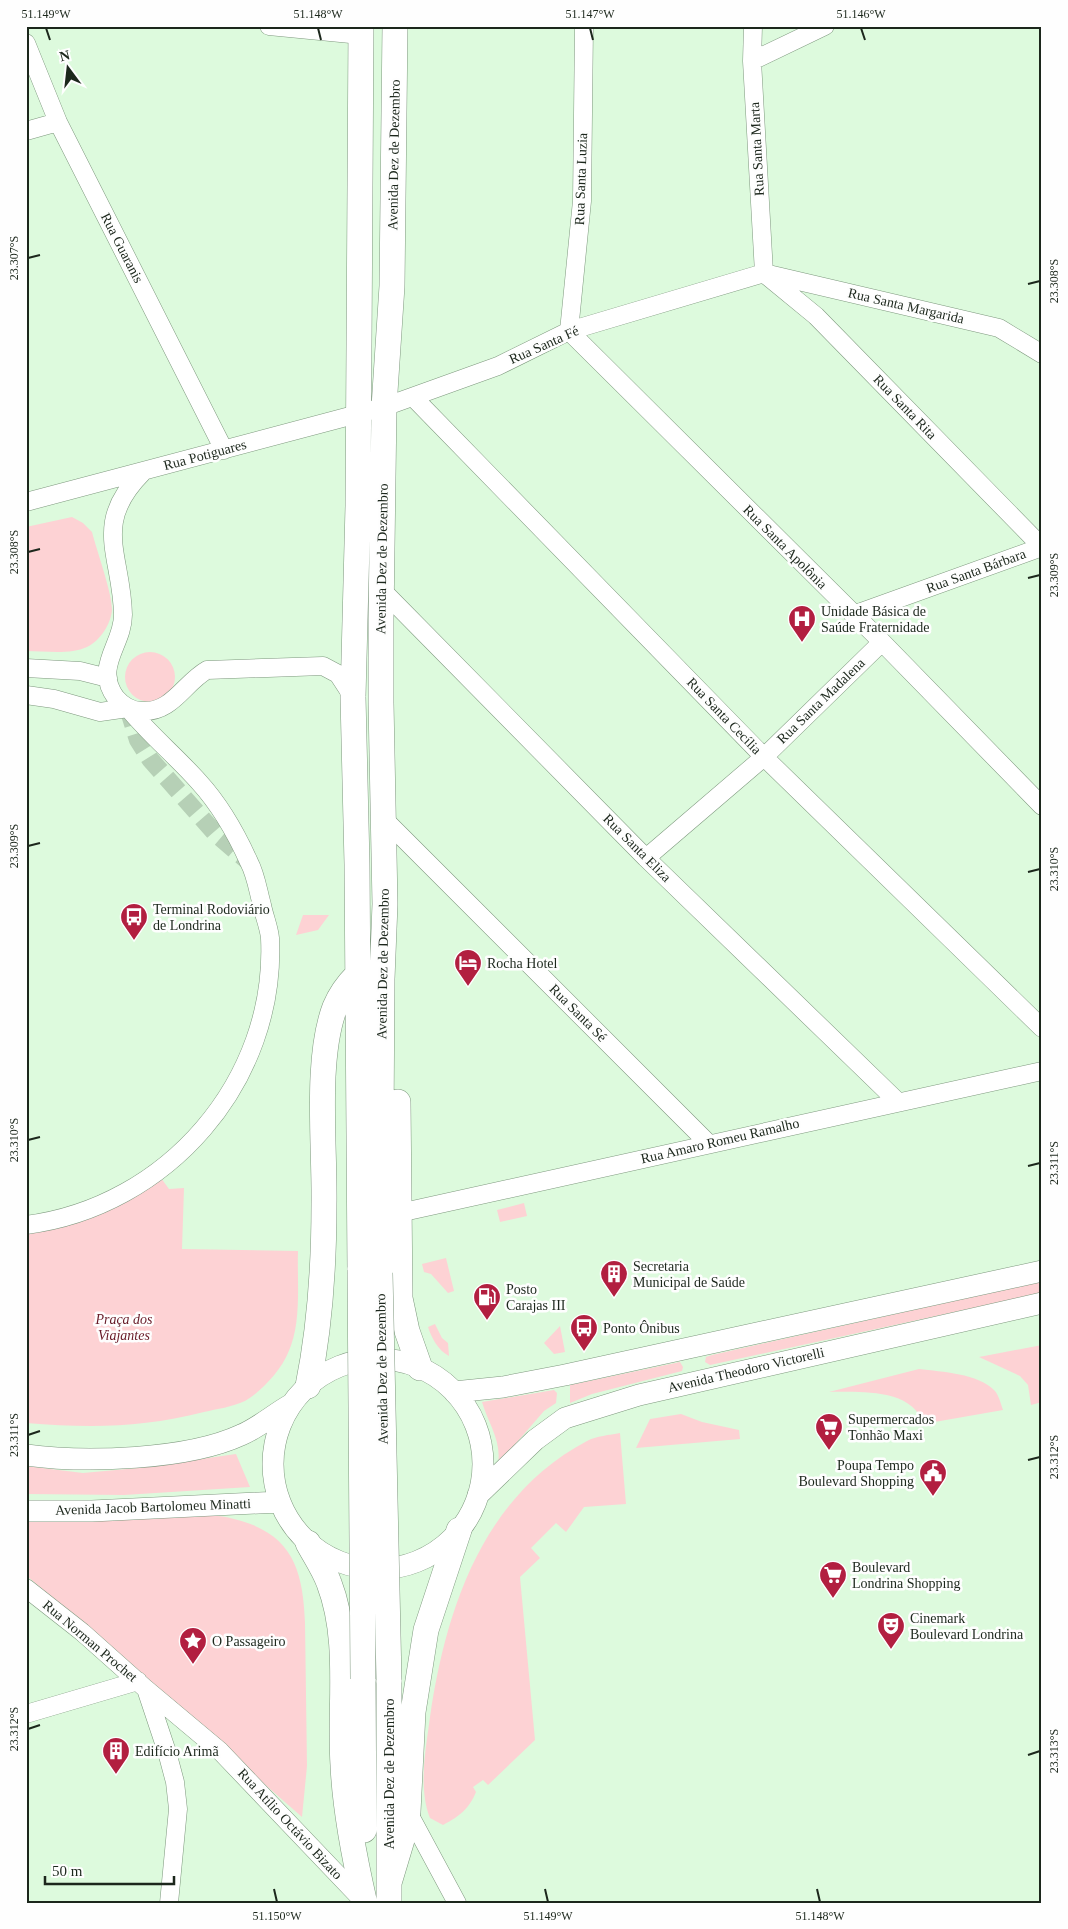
<svg xmlns="http://www.w3.org/2000/svg" width="1068" height="1929" font-family="Georgia,serif">
<style>
.green{fill:#fdd2d4}
.lines{fill:none;stroke-linecap:round;stroke-linejoin:round}
.minor-tunnel{stroke:#b6d0b6;stroke-width:18;stroke-dasharray:18 9;stroke-linecap:butt}
.minor-casing{stroke:#7e987e;stroke-width:19}
.major-casing{stroke:#7e987e;stroke-width:22}
.highway-casing{stroke:#7e987e;stroke-width:26}
.minor{stroke:#fff;stroke-width:18}
.major{stroke:#fff;stroke-width:21}
.highway{stroke:#fff;stroke-width:25}
.highway-bridge-casing{stroke:#7e987e;stroke-width:26;stroke-linecap:butt}
.highway-bridge{stroke:#fff;stroke-width:25}
.ticks{fill:none;stroke:#1c271c;stroke-width:2}
.labels{text-anchor:middle;dominant-baseline:central;stroke-width:5;stroke-linejoin:round;paint-order:stroke}
.street-label{font-size:14px;fill:#1c271c;stroke:#fefefe}
.poi-label{font-size:14px;fill:#1c271c;stroke:#fefefe;text-anchor:start}
.park-label{font-size:14px;font-style:italic;fill:#681b28;stroke:#fefefe}
.neatline{fill:none;stroke:#1c271c;stroke-width:2}
.ticks-label{font-size:12px;text-anchor:middle;fill:#1c271c}
</style>
<rect width="100%" height="100%" fill="#ddfadd"/>
<path class="green" d="M72,517L83,523L92,532C97,552 112,592 112,610C111,624 100,641 87,647C70,655 45,651 26,651V527Z
M125 677a25 25 0 1 1 50 0a25 25 0 1 1-50 0Z
M303,915H329L318,930L296,935Z
M161,1178L169,1189L184,1188L182,1249L298,1251C297,1284 302,1323 288,1353C281,1370 261,1392 245,1401C232,1407 217,1409 204,1412C141,1428 90,1428 26,1423V1228Z
M524,1203L527,1216L500,1222L497,1210Z
M446,1258L454,1291L448,1293L431,1274L424,1272L422,1264Z
M1042,1281V1293L710,1365L705,1362L706,1357L712,1355Z
M435,1324L442,1338L448,1343L449,1356C438,1350 432,1339 428,1327Z
M560,1326L565,1352L554,1354L544,1343Z
M1042,1345V1402L1031,1405L1028,1385L1020,1376L979,1357Z
M680,1362L683,1367L682,1371L592,1394L570,1403V1385Z
M919,1369C942,1372 978,1373 995,1391C999,1396 1001,1404 1003,1410L923,1424C913,1388 859,1392 829,1392Z
M554,1390L557,1393L556,1403L544,1411L498,1464C502,1441 488,1423 482,1402Z
M681,1414L702,1422L739,1430L740,1439L636,1448L650,1419Z
M620,1433L626,1504L584,1507L566,1532L556,1523L531,1548L540,1558L520,1577L535,1740L488,1785L483,1780L473,1787L476,1792C469,1809 460,1816 443,1825L430,1818C418,1788 426,1748 430,1717C446,1608 483,1496 587,1441C596,1436 610,1435 620,1433Z
M236,1454L250,1487L124,1495L26,1494V1466L83,1473L138,1468Z
M207,1515C216,1516 225,1516 234,1519C292,1533 303,1569 305,1623L307,1766L302,1817L26,1575V1521Z"/>
<g class="lines">
<path class="minor-tunnel" d="M128,708L138,740L150,759L215,833L250,863"/>
<defs>
<path id="minor" d="M269,26L361,35
M584,26L582,201L569,331L882,642L1042,806
M753,26L752,61L764,273
M26,43L58,122L224,450
M752,61L825,26
M26,131L58,122
M766,275L816,316L1042,547
M413,397L764,757L1042,1028
M143,472C91,524 122,555 123,615C123,645 93,667 116,698C123,706 131,711 142,711C172,713 184,683 207,670L323,666L338,674L353,697
M26,502L384,407L498,366L569,331L764,273L999,328L1042,354
M381,589L646,858L898,1102
M853,615L1042,547
M26,668L80,671L108,678
M26,695L54,699L100,712L128,708C150,735 176,756 199,782C220,805 236,833 249,862C256,875 258,891 262,905C264,916 269,927 270,938C277,1081 167,1207 26,1225
M384,819L708,1143
M646,858L764,757L882,642
M399,1213L1042,1071
M26,1588L82,1632L146,1689L167,1752L175,1782L178,1809L169,1903
M146,1689L220,1751L364,1902
M26,1714L138,1681
M408,1812L457,1903"/>
<path id="major" d="M273 1464a105 105 0 1 1 210 0a105 105 0 1 1-210 0Z
M454,1392L503,1387L565,1375L1042,1271
M26,1455C85,1463 187,1460 241,1435C258,1428 274,1414 290,1405
M478,1495L535,1440L565,1418L639,1395L1042,1303
M26,1511H92L279,1502"/>
<path id="highway" d="M398,1102L400,1298L407,1331L420,1368
M360,1270L357,864L353,697L358,506L361,26
M380,1273L382,979L385,904L381,703V618L384,407L392,286L395,26
M308,1386C320,1327 324,1264 324,1204C325,1146 315,1059 335,1007C340,995 348,984 357,975
M308,1543C315,1556 324,1569 329,1583C351,1640 339,1706 343,1765C345,1811 354,1856 364,1900
M363,1679L364,1830
M389,1680V1903
M389,1883L404,1833L408,1812L413,1712L426,1630L459,1530"/>
</defs>
<use href="#minor" class="minor-casing"/>
<use href="#major" class="major-casing"/>
<use href="#highway" class="highway-casing"/>
<use href="#minor" class="minor"/>
<use href="#major" class="major"/>
<use href="#highway" class="highway"/>
<defs>
<path id="highway-bridge" d="M360,1270L363,1679
M380,1273L389,1680"/>
</defs>
<use href="#highway-bridge" class="highway-bridge-casing"/>
<use href="#highway-bridge" class="highway-bridge"/>
</g>
<path class="ticks" d="M46,28L50,40M318,28L321,40M590,28L593,40M861,28L865,40M28,258L40,255M1028,284L1040,281M28,552L40,549M1028,578L1040,575M28,846L40,843M1028,872L1040,869M28,1140L40,1137M1028,1166L1040,1163M28,1435L40,1431M1028,1460L1040,1457M28,1729L40,1725M1028,1755L1040,1751M274,1889L277,1902M545,1889L548,1902M817,1889L820,1902"/>
<defs>
<symbol id="hospital-pin" viewBox="-11 -11 22 30"><path d="M0 17L-7.5 6A9.5 9.5 0 1 1 7.5 6Z" fill="#b21f40" stroke="#fefefe"/><path d="M-5-5h3v3.5h4V-5h3V5h-3V1.5h-4V5h-3Z" fill="#fff"/></symbol>
<symbol id="bus-pin" viewBox="-11 -11 22 30"><path d="M0 17L-7.5 6A9.5 9.5 0 1 1 7.5 6Z" fill="#b21f40" stroke="#fefefe"/><path d="M-5-6H5V4H4V6H2V4H-2V6H-4V4H-5ZM-3.5-4V0h7V-4ZM-3.5 1.2v1.5H-2V1.2ZM2 1.2v1.5H3.5V1.2Z" fill="#fff"/></symbol>
<symbol id="hotel-pin" viewBox="-11 -11 22 30"><path d="M0 17L-7.5 6A9.5 9.5 0 1 1 7.5 6Z" fill="#b21f40" stroke="#fefefe"/><path d="M-6-4.5h1.5V1H6V5H4.5V3h-9V5H-6ZM-4 0a1.8 1.8 0 1 1 3.6 0ZM.5 0V-2.5h3Q6-2.5 6 0Z" fill="#fff"/></symbol>
<symbol id="building-pin" viewBox="-11 -11 22 30"><path d="M0 17L-7.5 6A9.5 9.5 0 1 1 7.5 6Z" fill="#b21f40" stroke="#fefefe"/><path d="M-4-6H4V6H1V3H-1V6H-4ZM-2.5-4.3h1.7v1.8h-1.7ZM.8-4.3h1.7v1.8H.8ZM-2.5-1h1.7V.8h-1.7ZM.8-1h1.7V.8H.8Z" fill="#fff"/></symbol>
<symbol id="fuel-pin" viewBox="-11 -11 22 30"><path d="M0 17L-7.5 6A9.5 9.5 0 1 1 7.5 6Z" fill="#b21f40" stroke="#fefefe"/><path d="M-5.5-6h7V0h2V4h1.3V-2.5L3-4.5l.8-.8L6-3V5H2.5V1h-1V6h-7ZM-4.2-4.7v3.2H.2V-4.7Z" fill="#fff"/></symbol>
<symbol id="supermarket-pin" viewBox="-11 -11 22 30"><path d="M0 17L-7.5 6A9.5 9.5 0 1 1 7.5 6Z" fill="#b21f40" stroke="#fefefe"/><path d="M-6-5.5h2.5l.6 2H6L4.5 2H-2.5L-4.4-4H-6ZM-1.5 3.2a1.3 1.3 0 1 0 .1 0ZM3 3.2a1.3 1.3 0 1 0 .1 0Z" fill="#fff"/></symbol>
<symbol id="civic-pin" viewBox="-11 -11 22 30"><path d="M0 17L-7.5 6A9.5 9.5 0 1 1 7.5 6Z" fill="#b21f40" stroke="#fefefe"/><path d="M-.6-6.5H3V-4.5H.6V-3L4-1V1h2V6H-6V1h2V-1L-.6-3ZM-1.2 2.5V6h2.4V2.5Z" fill="#fff"/></symbol>
<symbol id="theatre-pin" viewBox="-11 -11 22 30"><path d="M0 17L-7.5 6A9.5 9.5 0 1 1 7.5 6Z" fill="#b21f40" stroke="#fefefe"/><path d="M-5-5.5Q0-4 5-5.5V0Q5 5 0 6Q-5 5-5 0ZM-3.3-2.5H-1v1.5H-3.3ZM1-2.5H3.3v1.5H1ZM-2.8 1Q0 5.5 2.8 1Z" fill="#fff"/></symbol>
<symbol id="sight-pin" viewBox="-11 -11 22 30"><path d="M0 17L-7.5 6A9.5 9.5 0 1 1 7.5 6Z" fill="#b21f40" stroke="#fefefe"/><path d="M0-6L1.8-2.2L6-1.7L2.9 1.2L3.7 5.4L0 3.3L-3.7 5.4L-2.9 1.2L-6-1.7L-1.8-2.2Z" fill="#fff"/></symbol>
</defs>
<g fill-rule="evenodd">
<use href="#hospital-pin" x="786" y="603" width="32" height="43"/>
<use href="#bus-pin" x="118" y="901" width="32" height="43"/>
<use href="#hotel-pin" x="452" y="947" width="32" height="43"/>
<use href="#building-pin" x="598" y="1258" width="32" height="43"/>
<use href="#fuel-pin" x="471" y="1281" width="32" height="43"/>
<use href="#bus-pin" x="568" y="1312" width="32" height="43"/>
<use href="#supermarket-pin" x="813" y="1411" width="32" height="43"/>
<use href="#civic-pin" x="917" y="1457" width="32" height="43"/>
<use href="#supermarket-pin" x="817" y="1559" width="32" height="43"/>
<use href="#theatre-pin" x="875" y="1610" width="32" height="43"/>
<use href="#sight-pin" x="177" y="1625" width="32" height="43"/>
<use href="#building-pin" x="100" y="1735" width="32" height="43"/>
</g>
<g class="labels">
<g class="street-label">
<text transform="translate(757 149) rotate(-93)">Rua Santa Marta</text>
<text transform="translate(394 155) rotate(-89)">Avenida Dez de Dezembro</text>
<text transform="translate(581 179) rotate(-88)">Rua Santa Luzia</text>
<text transform="translate(122 248) rotate(63)">Rua Guaranis</text>
<text transform="translate(906 306) rotate(13)">Rua Santa Margarida</text>
<text transform="translate(544 345) rotate(-24)">Rua Santa Fé</text>
<text transform="translate(905 407) rotate(46)">Rua Santa Rita</text>
<text transform="translate(205 455) rotate(-15)">Rua Potiguares</text>
<text transform="translate(785 547) rotate(45)">Rua Santa Apolônia</text>
<text transform="translate(382 559) rotate(-89)">Avenida Dez de Dezembro</text>
<text transform="translate(976 571) rotate(-20)">Rua Santa Bárbara</text>
<text transform="translate(821 701) rotate(-44)">Rua Santa Madalena</text>
<text transform="translate(724 716) rotate(46)">Rua Santa Cecília</text>
<text transform="translate(637 848) rotate(45)">Rua Santa Eliza</text>
<text transform="translate(383 964) rotate(-89)">Avenida Dez de Dezembro</text>
<text transform="translate(578 1013) rotate(45)">Rua Santa Sé</text>
<text transform="translate(720 1141) rotate(-13)">Rua Amaro Romeu Ramalho</text>
<text transform="translate(382 1369) rotate(-91)">Avenida Dez de Dezembro</text>
<text transform="translate(746 1370) rotate(-13)">Avenida Theodoro Victorelli</text>
<text transform="translate(153 1507) rotate(-2)">Avenida Jacob Bartolomeu Minatti</text>
<text transform="translate(90 1641) rotate(40)">Rua Norman Prochet</text>
<text transform="translate(389 1774) rotate(-90)">Avenida Dez de Dezembro</text>
<text transform="translate(290 1824) rotate(47)">Rua Atílio Octávio Bizato</text>
</g>
<g class="poi-label">
<text x="821" y="611">Unidade Básica de<tspan x="821" dy="16">Saúde Fraternidade</tspan></text>
<text x="153" y="909">Terminal Rodoviário<tspan x="153" dy="16">de Londrina</tspan></text>
<text x="487" y="963">Rocha Hotel</text>
<text x="633" y="1266">Secretaria<tspan x="633" dy="16">Municipal de Saúde</tspan></text>
<text x="506" y="1289">Posto<tspan x="506" dy="16">Carajas III</tspan></text>
<text x="603" y="1328">Ponto Ônibus</text>
<text x="848" y="1419">Supermercados<tspan x="848" dy="16">Tonhão Maxi</tspan></text>
<text x="914" y="1465" text-anchor="end">Poupa Tempo<tspan x="914" dy="16">Boulevard Shopping</tspan></text>
<text x="852" y="1567">Boulevard<tspan x="852" dy="16">Londrina Shopping</tspan></text>
<text x="910" y="1618">Cinemark<tspan x="910" dy="16">Boulevard Londrina</tspan></text>
<text x="212" y="1641">O Passageiro</text>
<text x="135" y="1751">Edifício Arimã</text>
</g>
<g class="park-label">
<text x="124" y="1319">Praça dos<tspan x="124" dy="16">Viajantes</tspan></text>
</g>
</g>
<rect width="1068" height="1929" fill="none" stroke="#fefefe" stroke-width="55"/>
<g transform="translate(68 68) rotate(345)" stroke="#fefefe" stroke-width="4" paint-order="stroke">
<path d="M0-4L9 19L0 12L-9 19Z" fill="#1c271c"/>
<text y="-8" font-size="14" font-weight="bold" text-anchor="middle" fill="#1c271c">N</text>
</g>
<path d="M45 1876v8h129v-8" fill="none" stroke="#1c271c" stroke-width="2.5"/>
<text x="52" y="1876" font-size="15" fill="#1c271c" stroke="#fefefe" stroke-width="4" paint-order="stroke">50 m</text>
<rect x="28" y="28" width="1012" height="1874" class="neatline"/>
<g class="ticks-label">
<text x="46" y="18">51.149°W</text>
<text x="318" y="18">51.148°W</text>
<text x="590" y="18">51.147°W</text>
<text x="861" y="18">51.146°W</text>
<text transform="translate(14 258) rotate(-90)" y="4">23.307°S</text>
<text transform="translate(1054 281) rotate(-90)" y="4">23.308°S</text>
<text transform="translate(14 552) rotate(-90)" y="4">23.308°S</text>
<text transform="translate(1054 575) rotate(-90)" y="4">23.309°S</text>
<text transform="translate(14 846) rotate(-90)" y="4">23.309°S</text>
<text transform="translate(1054 869) rotate(-90)" y="4">23.310°S</text>
<text transform="translate(14 1140) rotate(-90)" y="4">23.310°S</text>
<text transform="translate(1054 1163) rotate(-90)" y="4">23.311°S</text>
<text transform="translate(14 1435) rotate(-90)" y="4">23.311°S</text>
<text transform="translate(1054 1457) rotate(-90)" y="4">23.312°S</text>
<text transform="translate(14 1729) rotate(-90)" y="4">23.312°S</text>
<text transform="translate(1054 1751) rotate(-90)" y="4">23.313°S</text>
<text x="277" y="1920">51.150°W</text>
<text x="548" y="1920">51.149°W</text>
<text x="820" y="1920">51.148°W</text>
</g>
</svg>
